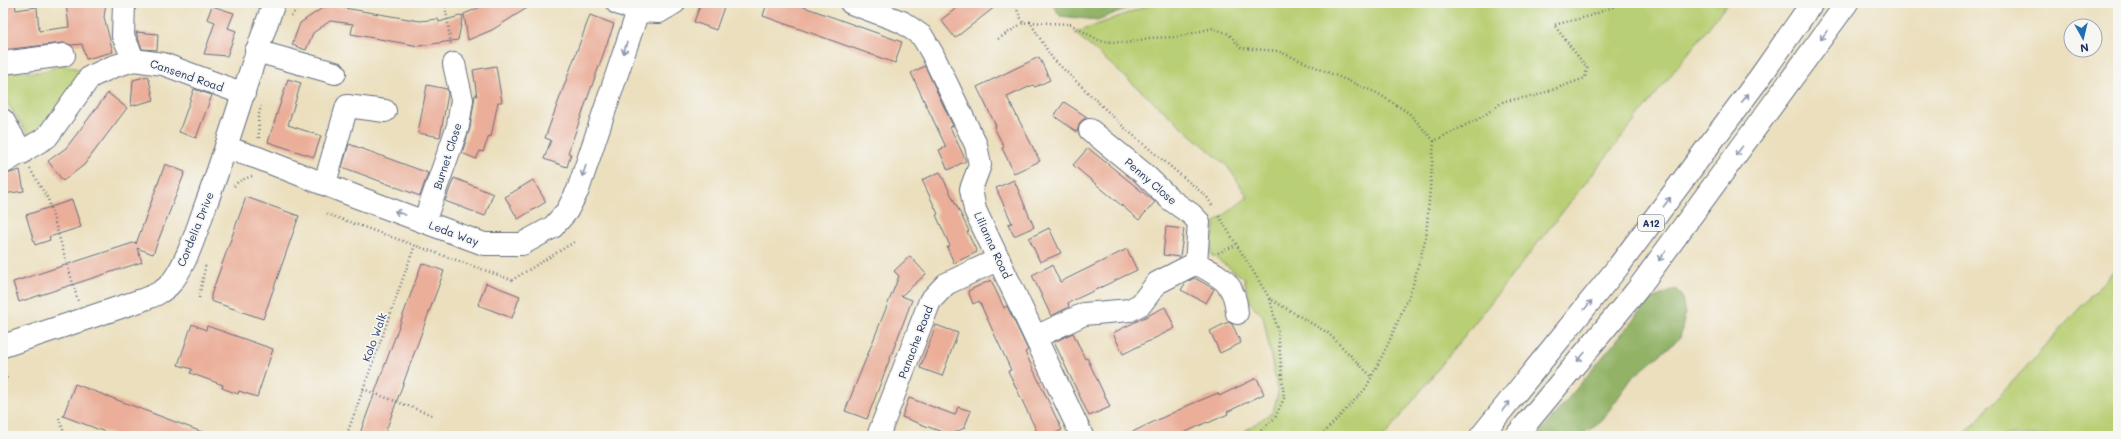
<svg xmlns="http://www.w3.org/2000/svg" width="2121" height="439" font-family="Mali,sans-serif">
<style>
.green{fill:#b9cf74;stroke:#6a7f69}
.forest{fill:#92b266;stroke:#567062}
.building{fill:#ebae99}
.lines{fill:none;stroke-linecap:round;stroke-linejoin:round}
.minor-casing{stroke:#646d7f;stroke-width:24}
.highway-casing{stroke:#646d7f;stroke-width:24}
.path{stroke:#646d7f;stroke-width:2.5;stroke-dasharray:1 3;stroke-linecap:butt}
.minor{stroke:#fff;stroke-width:22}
.highway{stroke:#fff;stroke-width:22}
.oneway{stroke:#8d97ae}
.labels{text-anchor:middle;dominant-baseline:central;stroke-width:3.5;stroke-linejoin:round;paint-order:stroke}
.shield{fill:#f6f6f2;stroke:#5d6b8a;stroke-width:1}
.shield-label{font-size:10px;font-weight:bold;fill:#1b2f5e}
.street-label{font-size:11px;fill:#1b2f5e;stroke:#f6f6f2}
</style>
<rect width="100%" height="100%" fill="#f6f6f2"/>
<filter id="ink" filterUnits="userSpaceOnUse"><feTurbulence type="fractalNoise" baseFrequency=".025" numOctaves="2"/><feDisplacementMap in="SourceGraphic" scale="8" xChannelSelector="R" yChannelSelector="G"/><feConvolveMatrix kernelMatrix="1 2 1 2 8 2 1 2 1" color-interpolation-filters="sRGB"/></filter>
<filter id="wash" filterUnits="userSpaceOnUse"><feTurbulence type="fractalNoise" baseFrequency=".012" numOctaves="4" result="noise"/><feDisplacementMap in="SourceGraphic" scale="16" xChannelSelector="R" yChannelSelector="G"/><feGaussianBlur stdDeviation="0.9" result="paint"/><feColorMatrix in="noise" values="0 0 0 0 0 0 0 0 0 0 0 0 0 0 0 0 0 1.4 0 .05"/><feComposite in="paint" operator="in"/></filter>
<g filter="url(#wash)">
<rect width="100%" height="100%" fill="#ebdfbd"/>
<path class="green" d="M1155,3H1728L1385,436H1237L1273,412L1278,393L1263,316L1250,303L1244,278L1210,254L1215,222L1248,197L1228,167L1075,33Z
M63,64L86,72L45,127L31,135L27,133L4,98L3,72C18,70 33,75 48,70C54,68 56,65 63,64Z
M2118,266V436H1963Z"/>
<path class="forest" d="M1052,3H1141L1097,20L1060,16Z
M1676,289L1681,294L1685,315L1680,338L1632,378L1600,423L1579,436H1537L1650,300Z"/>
<g id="blocks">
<path class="building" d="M3,3H15L16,10L37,7L39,31L69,27L66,4L106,3L104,17L113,52L86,59L82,44L71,45L63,43L3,50Z
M490,3H535L492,30L468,40L464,14Z
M701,3H713L724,7L716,30L694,22Z
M767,3H793L902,42L895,63L763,16Z
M963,3H1000L955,38L941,20Z
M327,5L420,21L438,19L439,22L463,15L458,40L419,46L351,34L353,24L330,21L313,33L306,50L292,45L300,23Z
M212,6L234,13L228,28L236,31L227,56L204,54L215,22L207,19Z
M590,15L614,24L568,153L571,154L567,167L544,159L551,140L545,138Z
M136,32L158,34L157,50L142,49Z
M1039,57L1050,80L1035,87L1033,85L1007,97L1040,161L1014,173L1002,148L1004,147L994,127L996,126L977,87Z
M496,66L502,102H498L491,137L489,136L483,152L480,151L476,159L462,153L470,128L475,95L477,96L473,70Z
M925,66L953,126L950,127L966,161L948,170L939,150L946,147L911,73Z
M148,76L154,100L131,106L133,80Z
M288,79L301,83L288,125L321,136L314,157L268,142Z
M427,85L447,89L448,94L440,137L418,133Z
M194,89L212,95L196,138L179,132Z
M108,93L127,108L84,165L63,181L48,161L66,148Z
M1064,102L1087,117L1080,122L1077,132L1054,116Z
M349,144L428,173L420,196L342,167Z
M1088,148L1155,202L1139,220L1073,165Z
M165,164L185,172L153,254L137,248L142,262L19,302L13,282L136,242V244Z
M20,170L24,191L3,194V175Z
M940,172L969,231L967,232L977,252L954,263L947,247L950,246L936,215L938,214L922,180Z
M454,178L493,194L485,216L445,201Z
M533,180L546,202L518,219L505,197Z
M1014,180L1034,227L1014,236L1008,224L1012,223L996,188Z
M246,197L299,216L263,319L211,301V295Z
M72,200L81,227L49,237L50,240L35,245L26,215Z
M1166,227L1184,229L1180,257L1163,255Z
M1049,228L1061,253L1040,262L1029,238Z
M1127,249L1137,270L1068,303L1069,307L1051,316L1032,275L1052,265L1060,282Z
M910,256L926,274L901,296L912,300L867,419L845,411L899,276L894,271Z
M422,263L444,271L403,384L384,436H359Z
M1195,278L1214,289L1206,303L1181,290L1186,282Z
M991,280L1004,308L1007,306L1028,350L1025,352L1062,430L1049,436H1039L1008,371L1011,370L979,301L973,304L968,291Z
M486,283L520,296L512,318L478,305Z
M1165,307L1175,328L1123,354L1113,333Z
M1228,322L1232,324L1241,343L1220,353L1210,331Z
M192,324L206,330L207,326L273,349L257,397L239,391L238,394L222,388L223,385L190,373L192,369L178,365Z
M936,325L958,333L942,376L920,368Z
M1073,333L1085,359L1087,358L1110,407L1089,416L1054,342Z
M1257,378L1264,394L1227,412L1228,414L1208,423L1207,422L1178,436H1124L1189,405L1218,393L1219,396Z
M75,384L210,435V436H116L63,416Z
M909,398L955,415L958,407L971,411L964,428L950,435L902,417Z"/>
</g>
</g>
<g filter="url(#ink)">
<use href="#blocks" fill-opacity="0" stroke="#646d7f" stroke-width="1"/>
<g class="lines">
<defs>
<path id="minor" d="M124,3L123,36L134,60
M617,3L638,11L659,12L674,3
M851,3L902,22L922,36L932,53L976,145L980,165L971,189L975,210L1082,436
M256,51L335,73
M3,63L64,55
M3,120L22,153
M1090,130L1143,173L1171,200L1191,214L1199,222L1196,263C1221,277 1235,282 1237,313
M227,148L258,158L357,197L484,244H522L553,227L567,211L578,190L638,11
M3,163L47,137L90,77L112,67L134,60L163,64L244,94
M325,183L347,106L385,111
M424,222L458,126L462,100L454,64
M1036,337L1084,314L1130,310L1141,304L1157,283L1196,263
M3,346L142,300C153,296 164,292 172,282C188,260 196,232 205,207C230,140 249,70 274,3
M878,436L930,301L946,284L999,259"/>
<path id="highway" d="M1481,436L1618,267L1760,77L1812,3
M1516,436L1637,290L1847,3"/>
</defs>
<use href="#minor" class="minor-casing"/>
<use href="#highway" class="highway-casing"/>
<path class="path" d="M445,3L451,46
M1014,3L1023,23L1030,22L1052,58L1128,131L1207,197L1213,207
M291,16L302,3
M1030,22L1070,24L1100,41L1127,43L1149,38L1177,37L1213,28L1229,34L1241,48L1278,51L1377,93L1409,113L1434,141
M998,39L1023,23
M259,138L258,118L261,106
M30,169L48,199L78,301
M234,186L239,181L252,176
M327,214L512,280L576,241
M1219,216L1270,299L1328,333L1371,376
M1218,253L1236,245
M199,298L206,263
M3,366L7,377L3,388
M363,389L432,415
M59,418L65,436
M347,434L415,245
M1255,436L1275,418L1284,398L1278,332L1270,299
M1321,436L1366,388L1389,342L1412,288L1426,237L1434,141L1482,117L1504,101L1535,96L1585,78L1587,68L1554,25L1590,16L1623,3"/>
<use href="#minor" class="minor"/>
<use href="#highway" class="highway"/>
</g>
<defs><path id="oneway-shaft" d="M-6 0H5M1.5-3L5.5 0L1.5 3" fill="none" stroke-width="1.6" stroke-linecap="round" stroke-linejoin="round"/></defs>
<g class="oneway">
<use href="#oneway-shaft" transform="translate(1824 35) rotate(126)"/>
<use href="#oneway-shaft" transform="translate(625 48) rotate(108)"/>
<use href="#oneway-shaft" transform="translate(1745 98) rotate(-53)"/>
<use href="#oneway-shaft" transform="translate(1739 151) rotate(126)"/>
<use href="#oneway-shaft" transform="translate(584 171) rotate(109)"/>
<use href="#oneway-shaft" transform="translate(1667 202) rotate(-53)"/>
<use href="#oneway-shaft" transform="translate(400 213) rotate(-160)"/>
<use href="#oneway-shaft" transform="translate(1662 256) rotate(126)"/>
<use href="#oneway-shaft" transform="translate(1588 305) rotate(-51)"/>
<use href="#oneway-shaft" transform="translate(1581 357) rotate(130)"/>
<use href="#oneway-shaft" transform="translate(1506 406) rotate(-51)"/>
</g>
</g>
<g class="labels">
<rect class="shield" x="1638" y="215" width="26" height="16" rx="3"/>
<g class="shield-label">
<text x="1651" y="223">A12</text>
</g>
<g class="street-label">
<text transform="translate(187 75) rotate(19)">Cansend Road</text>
<text transform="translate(447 156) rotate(-72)">Burnet Close</text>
<text transform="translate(1151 181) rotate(41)">Penny Close</text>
<text transform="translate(195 229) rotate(-68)">Cordelia Drive</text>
<text transform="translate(454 233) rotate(20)">Leda Way</text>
<text transform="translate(993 245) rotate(65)">Lilianna Road</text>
<text transform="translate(374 337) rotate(-70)">Kolo Walk</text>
<text transform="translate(915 342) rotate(-69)">Panache Road</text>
</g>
</g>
<rect width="2121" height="439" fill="none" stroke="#f6f6f2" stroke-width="16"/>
<g transform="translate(2083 38) rotate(172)"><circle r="19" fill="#f6f6f2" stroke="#9ea6b7"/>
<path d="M0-3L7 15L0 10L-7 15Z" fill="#1f6fb2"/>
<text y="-6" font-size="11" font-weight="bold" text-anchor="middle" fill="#1b2f5e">N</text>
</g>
</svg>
